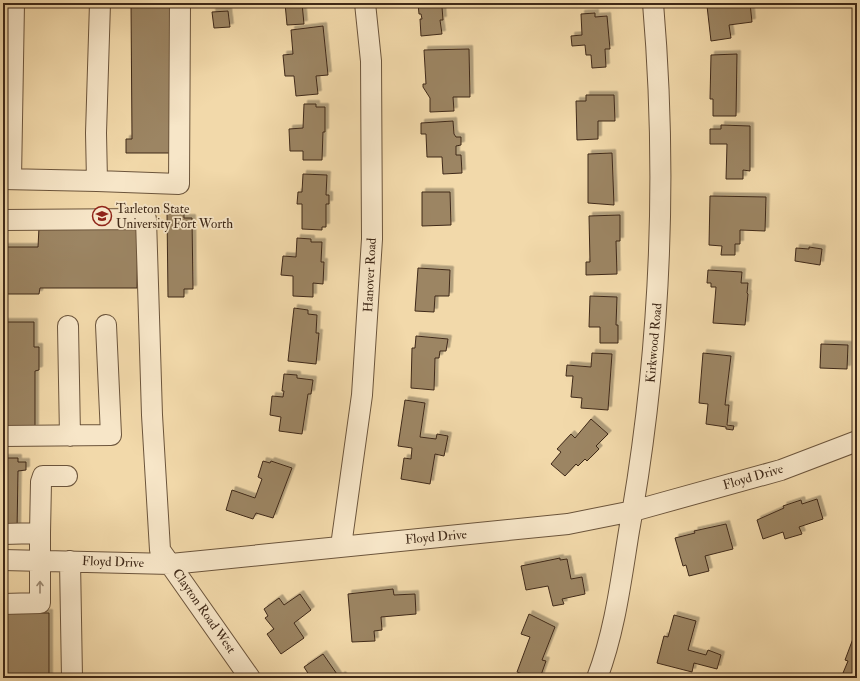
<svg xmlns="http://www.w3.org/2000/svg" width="860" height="681" font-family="'IM FELL Double Pica',serif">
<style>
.building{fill:#9c8564;stroke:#3f2918;filter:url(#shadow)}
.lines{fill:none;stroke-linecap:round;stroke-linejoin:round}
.minor-casing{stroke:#6c553c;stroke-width:22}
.minor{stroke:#f7e6c8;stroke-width:20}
.oneway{stroke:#9b8870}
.labels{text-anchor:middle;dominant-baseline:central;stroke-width:3.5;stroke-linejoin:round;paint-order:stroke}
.poi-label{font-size:13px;fill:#3f2918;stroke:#f7e6c8;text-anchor:start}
.street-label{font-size:13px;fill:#3f2918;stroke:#f7e6c8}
</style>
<defs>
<filter id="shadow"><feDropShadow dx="3.5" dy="-3.5" stdDeviation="0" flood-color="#0004"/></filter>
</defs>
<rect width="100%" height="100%" fill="#f2d9aa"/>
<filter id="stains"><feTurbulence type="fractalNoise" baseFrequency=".005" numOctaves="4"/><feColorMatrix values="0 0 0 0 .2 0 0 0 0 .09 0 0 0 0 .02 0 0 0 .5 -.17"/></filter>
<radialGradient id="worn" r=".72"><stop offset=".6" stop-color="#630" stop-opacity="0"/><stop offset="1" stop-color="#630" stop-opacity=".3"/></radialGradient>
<path class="building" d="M131,3H175L172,153H126V139H132Z
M285,3H302L304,24L287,25Z
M418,3H450V6L442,7L443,20H440L442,34L421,36L420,19H422L421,14H419Z
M710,3H750L752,22L729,25L731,38L711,41L707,6H710Z
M228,11L230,27L214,28L212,12Z
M595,13V17L607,16L610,49H605L606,67L592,68L591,55H586L585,45L572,46L571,36L582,35L581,14Z
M323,26L328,75L316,76L318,94L296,96L294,76H285L283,55L293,54L291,30Z
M469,49L470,97H453L454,111L430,112V98L423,87V84H426L424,50Z
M737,54L736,116H713V99H710L711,55Z
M586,95H614L615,121H598V139L577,140L576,101H586Z
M304,104H316V107H325V132H323L322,160H303V151H290L289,129L303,128Z
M453,121L454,134L456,137H461V145L456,146V155H461L462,173L443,174L442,157H427L426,134H421V123Z
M721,125L750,126V171L743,170V179H726L727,144H710V129H721Z
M612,153L614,205L588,203V154Z
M303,174L327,175L326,195H329V204H326V227H322V230L302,229V204H297L298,192H302Z
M422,192H450L451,225L422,226Z
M710,196L766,197L765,231L740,230V244H735V255H721L722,246L709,245Z
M167,211H184V218H192L193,289H184V297H168Z
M620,215V241H616L617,274L586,275V262H590L589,216Z
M39,227H138L137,288H40L39,294H3V247H38Z
M297,238L311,239V242H322L321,262H324L323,284L313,283V297L293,296V276L281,275L283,256L296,257Z
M809,247L822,249L820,265L795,261L796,248L809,249Z
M418,268L450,270L449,296H435L434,312L415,311Z
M708,270L742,272L741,283H748L747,293L748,294L745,325L713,323L716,287H711V283H707Z
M590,296L617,297L616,325H618V343H600V327H589Z
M294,308L308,310V314L317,315L316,333H319L316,364L288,361Z
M3,322H34V347H39V370L35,371V428H3Z
M416,336L448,339L446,351H440L439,358H435L434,390L411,388L412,348H415Z
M821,344L848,345L847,369L820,368Z
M592,353L612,354L608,410L581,408L582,398L571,397L573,376H566L567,365L591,367Z
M703,353L731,356L725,405H729L727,425L734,426L733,430L726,429V427L706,424L708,404L699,403Z
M284,374L297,375V378L313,380L311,394H308L302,434L279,431L281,417L270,415L272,396L283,397L284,391H282Z
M405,400L425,403L420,437L436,439L437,434L448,436L444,456L435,454L430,484L401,479L404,458L411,459L412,448L398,446Z
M591,419L608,434L596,446L599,449L587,461L585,459L578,466L576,464L565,476L551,464L561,452L557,449L571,434L575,438Z
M3,458H18V462H26V470L18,471L17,531H3Z
M263,461L270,463L271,461L292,468L273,518L256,513L253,519L226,510L232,490L255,498L262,479L258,477Z
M817,499L823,519L799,527L802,534L785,539L783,532L763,539L757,520L784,508L783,506L801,500L802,504Z
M726,524L733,549L705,556L709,571L689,576L686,565L683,566L675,538L695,533L694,531Z
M560,558V560L567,559L571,579L582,577L585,594L562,599L564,604L553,606L548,586L526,590L521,566Z
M393,589L394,595L415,594L416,614L381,617L382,630L374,631L375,641L352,642L348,594Z
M300,594L311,610L294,623L304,638L281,654L267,634L274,629L265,618L268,616L264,609L279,598L284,605Z
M3,613H49V678H3Z
M529,614L555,627L542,660L546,661L540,678H533L517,672L530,637L521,634Z
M674,615L696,621L688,650L706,655L708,650L721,655L717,669L694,663L692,672L657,663L664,636L668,637Z
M857,628V678H847L848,675L843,673L848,661L845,660Z
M323,654L339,677L342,675L344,678H311L304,667Z"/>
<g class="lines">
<defs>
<path id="minor" d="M3,179L97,181L96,133L100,3
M11,179L14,3
M97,181L179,184L180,3
M3,220L146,219L152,415L160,550L250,678
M68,326L70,436
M3,436L111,435L106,325
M40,533L41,482L43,476H67
M3,534L40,533V603L3,604
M341,546L362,395L372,239L371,61L365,3
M3,560L171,564L568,524L633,511L781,470L857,441
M70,561L72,678
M597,678C615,631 621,580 629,531C660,357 668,179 653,3"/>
</defs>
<use href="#minor" class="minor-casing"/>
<use href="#minor" class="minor"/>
</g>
<defs><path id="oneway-shaft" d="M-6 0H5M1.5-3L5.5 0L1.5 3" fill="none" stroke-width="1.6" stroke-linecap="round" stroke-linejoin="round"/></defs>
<use class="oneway" href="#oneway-shaft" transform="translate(40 587) rotate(-90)"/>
<defs>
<symbol id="school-ring" viewBox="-11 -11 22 22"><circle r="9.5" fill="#f7e6c8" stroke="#8f2418" stroke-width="1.5"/><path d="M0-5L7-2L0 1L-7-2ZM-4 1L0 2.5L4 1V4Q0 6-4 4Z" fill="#8f2418"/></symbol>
</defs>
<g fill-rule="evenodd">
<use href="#school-ring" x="91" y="205" width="22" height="22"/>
</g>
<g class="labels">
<g class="poi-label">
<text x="116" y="209">Tarleton State<tspan x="116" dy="15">University Fort Worth</tspan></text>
</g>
<g class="street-label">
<text transform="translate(370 275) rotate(-87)">Hanover Road</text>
<text transform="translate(654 343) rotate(-85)">Kirkwood Road</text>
<text transform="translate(753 477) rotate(-16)">Floyd Drive</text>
<text transform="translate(436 537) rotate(-5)">Floyd Drive</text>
<text transform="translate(113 562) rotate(2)">Floyd Drive</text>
<text transform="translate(204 611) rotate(55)">Clayton Road West</text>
</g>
</g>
<rect width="860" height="681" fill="none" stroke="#f2d9aa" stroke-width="16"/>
<rect x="4" y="4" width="852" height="673" fill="none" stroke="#3f2918" stroke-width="2"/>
<rect x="8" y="8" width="844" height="665" fill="none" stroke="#3f2918"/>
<rect width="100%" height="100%" filter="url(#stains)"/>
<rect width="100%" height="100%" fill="url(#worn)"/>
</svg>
